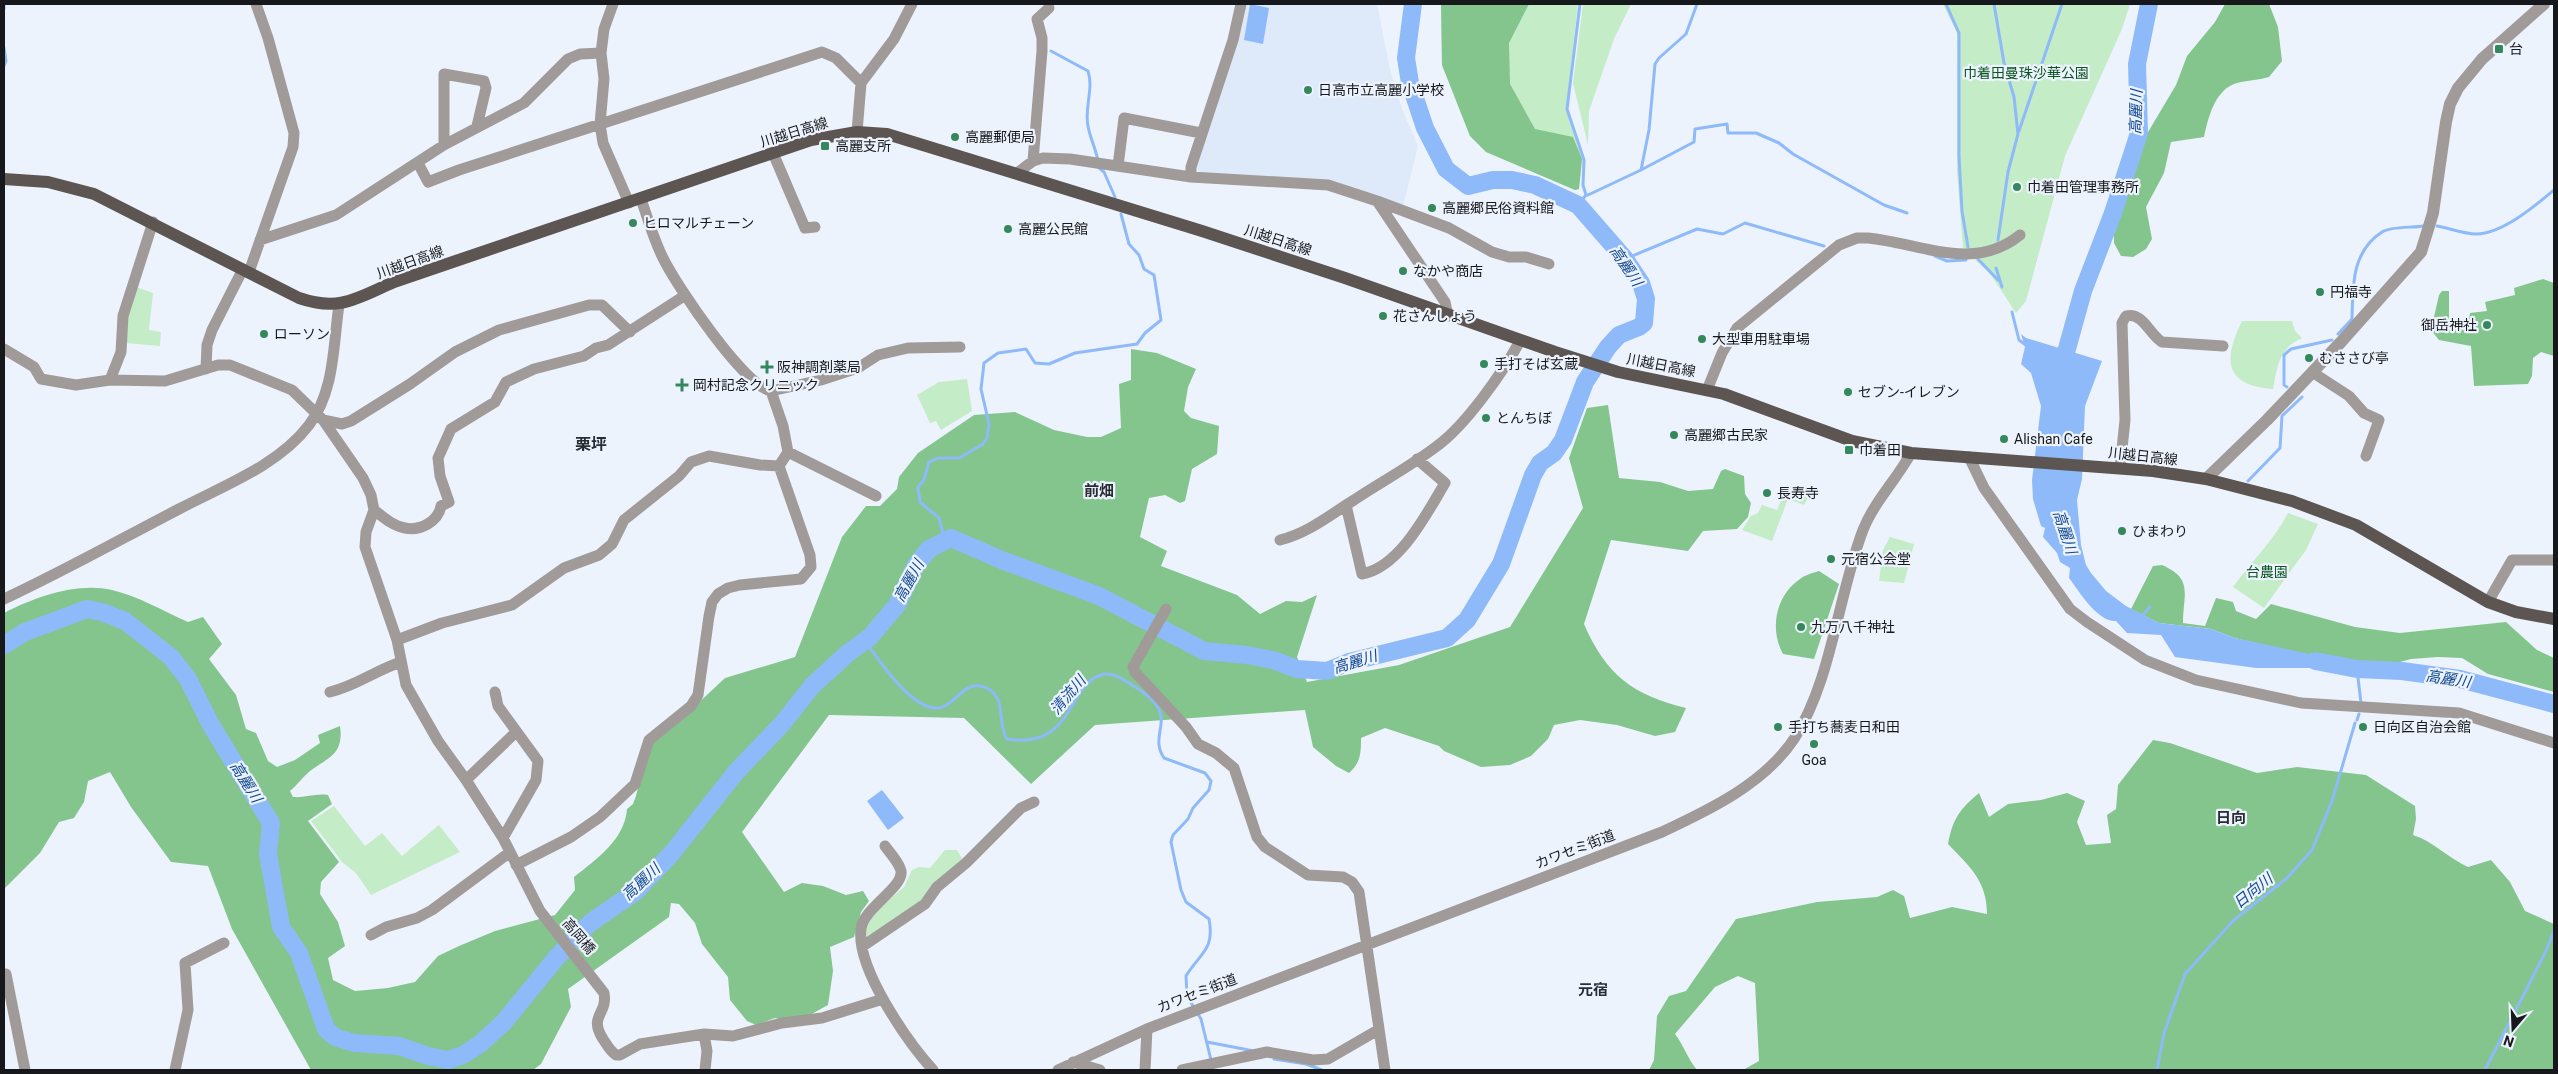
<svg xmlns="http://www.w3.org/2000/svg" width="2558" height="1074" font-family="Roboto,'Noto Sans JP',sans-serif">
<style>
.built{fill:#dee9f9}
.green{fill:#c3ecc7}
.forest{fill:#84c58d}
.water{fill:#8ebafa}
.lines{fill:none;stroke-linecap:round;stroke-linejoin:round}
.stream{stroke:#8ebafa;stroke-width:3}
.river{stroke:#8ebafa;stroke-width:18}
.minor{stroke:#a09b99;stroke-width:11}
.tertiary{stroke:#a09b99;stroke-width:12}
.primary{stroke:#5d5551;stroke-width:12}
.poi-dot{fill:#34885b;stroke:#edf3fd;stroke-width:2}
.labels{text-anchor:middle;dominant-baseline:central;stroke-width:4.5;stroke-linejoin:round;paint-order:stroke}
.poi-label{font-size:14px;fill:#16181b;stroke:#edf3fd;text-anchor:start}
.park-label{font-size:14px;fill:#0a5420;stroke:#edf3fd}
.street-label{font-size:14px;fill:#16181b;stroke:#edf3fd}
.water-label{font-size:15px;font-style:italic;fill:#0f4791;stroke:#edf3fd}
.neighbourhood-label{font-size:15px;font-weight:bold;fill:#282d34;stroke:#edf3fd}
.quarter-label{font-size:16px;font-weight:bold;fill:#282d34;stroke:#edf3fd}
</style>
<rect width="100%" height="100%" fill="#edf3fd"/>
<path class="built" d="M1246,4H1377L1390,70L1402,109L1418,146L1403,206L1330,181L1200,174L1196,165L1238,39Z"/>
<path class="green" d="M1441,4H1578L1566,109L1582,159L1579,189L1575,190L1486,152L1470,136L1442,65Z
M1583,4H1631L1614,39L1589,111L1588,145L1573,83Z
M1943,4H2130L2122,29L2065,156L2026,301L2016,313L1991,275L1963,248L1957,172V33Z
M136,287L153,293L149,330L161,332L160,346L126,343V319Z
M2242,321H2292L2295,331L2302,338C2279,348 2277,367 2273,389C2224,385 2223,360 2242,321Z
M967,379L972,411L941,430L936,421L930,423L917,395L939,382Z
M1786,489L1808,498L1804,505L1788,499L1772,541L1742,530L1751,516L1758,513L1762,505L1777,510Z
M2288,513L2318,524L2306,550L2264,608L2233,587C2251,562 2274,540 2288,513Z
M1890,537L1914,544L1904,583L1879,581L1883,550Z
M334,806L365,846L382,833L402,856L439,825L460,852L371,895L356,873L342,862L311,821Z
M945,850H957L963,860L922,902L866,938L867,920L871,915L904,887L912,870L919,867L930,868Z"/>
<path class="forest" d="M1441,4H1529L1509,43L1510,84L1535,129L1573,137L1582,159L1579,189L1575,190L1486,152L1470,136L1442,65Z
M2225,4H2269L2278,27L2282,61L2269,77C2260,80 2241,81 2234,84C2214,92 2208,119 2204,137L2171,142L2164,173L2146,207L2152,239L2146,249L2133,257L2121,256L2114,243V222L2120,212L2137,163L2138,149L2176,85L2187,56L2215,22Z
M2543,279L2554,283V356L2541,352L2533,358L2532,376L2528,384L2474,386L2471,346L2439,340L2431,330L2439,295L2442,291H2449V322L2468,325L2470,313L2487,311L2485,302L2515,295L2514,288Z
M1131,349L1157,353L1196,369L1188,387L1184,411L1191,418L1219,426L1217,454L1192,469L1185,501L1180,503L1165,495L1149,498L1140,537L1167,551L1161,566L1237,595L1260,614L1286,601L1302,602L1317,595L1297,657L1307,682L1399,665L1510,627L1583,508L1569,458L1587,408L1608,405L1619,478L1660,482L1688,491L1713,489L1721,471L1725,469L1744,476L1745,494L1751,503L1748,517L1737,529L1703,531L1688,551L1611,540L1584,624C1606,675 1633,695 1686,708L1675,732L1655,736L1617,725L1580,720L1554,725L1548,739L1531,756L1510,765L1481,767L1444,751L1439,746L1385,728L1361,738C1361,752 1361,763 1349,773L1336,766L1313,747L1305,710L1095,725L1031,784L964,718L829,715L742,832L784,892L802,883L823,886L846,895L863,891L869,901L861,912L854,937L830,947L833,971L828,1005L797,1022L775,1018L756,1025L747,1021L730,1000L728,977L702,944L695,923L679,904L671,903L669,917L568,989L571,1007L541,1064L533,1070H311L232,929L208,866L171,862L131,807L110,772L88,781L84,802L74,818L59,822L40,853L4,889V613C35,597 77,582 112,590C138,596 163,611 188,622L203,617L222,644L209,659L236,695L246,729L256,733L268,761L277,767L295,760L320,743L318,735L340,726C344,754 329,757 310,771C303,777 297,785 290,791L293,797C305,798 316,793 328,795L332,804L308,821L339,862L321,882L320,894L338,922L345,946L328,958L333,980L355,991L388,988L415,982L438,956L459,946L495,931L555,915L575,890L574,877C597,859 625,839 627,809L633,804L636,796L649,742L693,708L725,678L795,657L842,537L866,506H880L897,489L899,477L918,453L974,415L1015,412L1054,430L1087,437H1101L1121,428L1119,384L1131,380Z
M2162,565C2194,579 2183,594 2183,623L2205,626L2216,598L2233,602L2236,611L2256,619L2271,604L2355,627L2400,633L2506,622L2537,650L2554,658V692L2488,674L2462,658L2438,657L2411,659L2385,666L2294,652L2235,638L2211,629L2159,623L2131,609L2153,566Z
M1819,571L1839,584L1814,659L1783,654C1769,629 1776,595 1800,579C1805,575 1813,573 1819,571Z
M2153,740L2170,743L2257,773L2297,767L2366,775L2415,806L2416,819L2413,835C2433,841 2448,858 2468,867L2491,860L2510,882L2525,911L2554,924V1070H1743L1759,1061L1755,983L1738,976L1715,987L1675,1034C1684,1046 1688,1059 1697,1070H1649L1654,1060L1657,1016L1669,996L1686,991L1736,919L1817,902L1877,897L1893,890L1904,896L1910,918L1952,907L1987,914C1987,881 1970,867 1948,844C1953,818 1960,809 1979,793L1989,817L2008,804L2041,800L2067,793L2085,801L2077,822L2086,845L2111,843L2107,815L2116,809L2118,785Z"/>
<path class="water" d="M1250,4L1269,8L1263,44L1244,40Z
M2021,334L2026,338L2102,361L2085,406L2082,479L2077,500L2081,545L2086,565L2091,573L2106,591L2126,606L2159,623L2211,629L2235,638L2333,659L2339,668H2256L2175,657L2161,635L2127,633L2116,621C2097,622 2079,591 2069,578L2070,568L2060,562L2057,553L2043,537L2045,528L2041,526L2033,499L2032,480L2041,406L2031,373L2021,364L2025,347Z
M882,790L904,818L888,830L867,801Z"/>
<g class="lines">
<path class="stream" d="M1946,4L1959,33V156L1962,211L1968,247
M1994,4L2004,63L2014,97L2018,134L2008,172L1998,240
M4,9V4
M4,48L6,61L4,66
M1051,51L1088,71C1094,89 1084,108 1088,126C1090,138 1096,149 1098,161
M2019,131L2062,4
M1098,167L1104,172L1115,197
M1641,170L1694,142L1695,129L1727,124L1728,133H1756L1779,143L1793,154L1884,205L1907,213
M1586,195H1588L1641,170L1649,130L1655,64L1659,58L1686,34L1697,4
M1578,205L1586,195L1583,185L1584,160L1567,109L1580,4
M2437,226C2449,228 2464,234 2476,234C2502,234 2535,206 2554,190
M1935,256L1947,261L1966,260
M1625,259L1697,229L1723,234L1745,223L1824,246
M1978,259L1998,280
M1996,268L2002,287
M2012,312L2019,340L2027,346
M2338,334L2352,319C2353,287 2351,252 2382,232C2391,226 2412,228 2424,226
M2287,387L2284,385V355L2291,349L2332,340
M2248,481L2280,448L2282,416L2302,397
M945,541L939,518L920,502L918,487L924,480L929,462L938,458H959L983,444L987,438L989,424L981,389L984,363L998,353L1026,349L1035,363L1049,364L1075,353L1137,344L1145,333L1161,320L1154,275L1144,269L1139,255L1129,244L1121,214
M2140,618L2150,607
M865,641C879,660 910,708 936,708C955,709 964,674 990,690C1006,700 997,725 1007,739C1074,750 1067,685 1101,675C1111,671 1123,679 1132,685C1185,716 1146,731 1164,758L1205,773L1211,781L1209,790L1193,808L1188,819L1173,835L1171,842L1181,890L1186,902L1209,919C1215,950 1200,953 1186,976L1187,996L1201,1019L1211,1060
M2357,669L2361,703
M2357,720L2359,714
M1207,1042L1254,1051
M1274,1059L1306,1064L1322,1070
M2157,1070L2164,1033L2185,974L2233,921L2287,878L2312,850L2332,801L2355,723
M2485,1070L2545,953L2554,931"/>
<path class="river" d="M2060,374L2083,291L2113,213L2139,133L2137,64L2149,4
M4,645L25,632L87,609L102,612L125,621L171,657L188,679L211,725L271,823L268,854L281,927L299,953L326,1029L335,1037L354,1043L399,1046L428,1056L448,1060L463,1055L480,1044L504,1022L556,958L590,923L635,892L672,853L736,772L782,724L812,686L848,653L870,637L897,605L916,565L929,549L951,538L1004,561L1099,596L1204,651L1247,655L1273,660L1297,669L1327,671L1349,662L1447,638L1467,620L1501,564L1533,475L1540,463L1554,453L1563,440L1585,382L1608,347L1619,335L1639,327L1644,323L1646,299L1641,283L1625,259L1578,205L1535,185L1512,180H1493L1468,186L1446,169L1425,128L1410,83L1406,58L1413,4
M2315,661L2357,669L2402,671L2460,679L2554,704"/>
<path class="minor" d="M613,4L604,29L601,53L604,79L600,124L603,143L629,203
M857,132L861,83L894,39L912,4
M444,145V74L484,81L486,88L477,126
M773,153L805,228L815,227
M1033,161L1042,51V38L1037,19L1049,8
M418,163L428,182L459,170L822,52L836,58L861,83
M1118,166L1124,118L1201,133
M1017,173L1033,161L1043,158L1070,159L1191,177L1328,185L1377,201L1445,302L1448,316
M1191,177V167L1233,40L1241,4
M1377,201L1449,228L1492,252L1509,257H1526L1549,264
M260,240L336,215L444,145L524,103L568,59L580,54L601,53
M249,272L293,147L294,133L268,38L256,4
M4,349L34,367L41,379L76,385L110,380L165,381L218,365H230L292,390L323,420L363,478L371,495L374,510L366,532L365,547L397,640L406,685L438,741L466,780L503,838L540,911L604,993C608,1015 588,1015 603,1039C607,1045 610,1051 616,1055H620L640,1044L704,1034L733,1036L782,1023L822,1018L883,999
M206,369L207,345L212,330L243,269
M2312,372L2349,396L2364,413L2379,420L2366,456
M110,380L121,352L123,316L153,222
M1707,390L1722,353L1737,328L1839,245L1857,238H1868C1920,243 1973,273 2020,235
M771,391L821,380L858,368L878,355L908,348L960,347
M323,420L342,424L351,421L410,384L455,352L499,330L589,305H602L630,332
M788,452L876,496
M1969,457L1984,488L2070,609L2087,622L2145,660L2196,680L2301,703L2459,713L2554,743
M2120,468L2125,420L2122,323L2126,316C2143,312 2149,334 2162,342L2223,346
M1346,505L1362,574C1400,567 1427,513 1445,483L1417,459
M374,510C383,517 393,526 405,528C420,531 438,522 441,506L449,502L440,476L438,458L451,429L495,402L506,382L534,369L584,356L596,348L608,345L684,296
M1280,540C1308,533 1330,515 1354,500C1381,482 1411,466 1437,446C1466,425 1503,372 1520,341
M4,599C64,571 121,539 179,509C223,486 279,465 309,425C335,391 333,345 339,305
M2488,602L2512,560H2554
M1166,609L1133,667L1135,672L1186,727L1198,744L1216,753L1234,768L1257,837L1265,847L1308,875L1343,877L1352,882L1359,892L1385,1070
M397,640L442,623L512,605L564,568L599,555L612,544L624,520L679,476L691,462L709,456L760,465L779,466
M330,692C356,686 376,670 401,662
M495,692L498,706L538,761L536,780L503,838
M466,780L516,732
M885,846C890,853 897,860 900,868C909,885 863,907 861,929C856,968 907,1041 933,1070
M516,865L571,837L600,817L635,784L649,740L691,706L698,695L709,616L712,602L718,594L728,588L740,585L801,579L811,567L810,555L779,466L788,452L783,426L771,391C744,386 677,286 664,260C654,241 648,219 641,199
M371,935L386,927L417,918L432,910L509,853
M863,946L925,904L937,887L966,863L1021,808L1034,802
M6,974L25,1070
M704,1034L707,1051L705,1070
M1073,1062L1100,1070
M175,1070L188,1010L185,963L224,943
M1058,1070L1147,1029L1662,832C1709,810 1764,784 1794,739C1832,680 1838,595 1863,530C1874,502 1897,479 1911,453
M1145,1070L1147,1029
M1182,1070L1267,1052L1313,1060L1328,1059L1378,1030"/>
<path class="tertiary" d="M2206,479L2267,420L2341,342L2421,252L2433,213L2446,122L2450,104L2458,88L2482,59L2544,4"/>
<path class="primary" d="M4,179L48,182L94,194L299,298C340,312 357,298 394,282L811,140L857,132L887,134L1202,231L1345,278L1555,352L1618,372L1724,394L1852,441L1911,453L2153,471L2206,479L2292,501L2356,525L2488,602L2516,612L2554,619"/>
</g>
<g class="poi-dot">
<rect x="2494" y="44" width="10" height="10" rx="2.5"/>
<circle cx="1308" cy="90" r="5"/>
<circle cx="955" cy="137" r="5"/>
<rect x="820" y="141" width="10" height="10" rx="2.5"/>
<circle cx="2017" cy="187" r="5"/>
<circle cx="1432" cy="208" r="5"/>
<circle cx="633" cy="223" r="5"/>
<circle cx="1008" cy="229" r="5"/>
<circle cx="1403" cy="271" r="5"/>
<circle cx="2320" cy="292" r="5"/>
<circle cx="1383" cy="316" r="5"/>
<circle cx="2487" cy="325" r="5"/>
<circle cx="264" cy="334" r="5"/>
<circle cx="1702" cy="339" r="5"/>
<circle cx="2309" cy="358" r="5"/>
<circle cx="1484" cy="364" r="5"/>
<path d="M764.5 359.5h5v5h5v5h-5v5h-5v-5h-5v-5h5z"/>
<path d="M679.5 377.5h5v5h5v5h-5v5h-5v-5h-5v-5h5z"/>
<circle cx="1848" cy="392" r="5"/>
<circle cx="1486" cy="418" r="5"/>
<circle cx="1674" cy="435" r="5"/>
<circle cx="2004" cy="439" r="5"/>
<rect x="1844" y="445" width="10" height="10" rx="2.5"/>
<circle cx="1767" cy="493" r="5"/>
<circle cx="2122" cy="531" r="5"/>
<circle cx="1831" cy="559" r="5"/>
<circle cx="1801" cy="627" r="5"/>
<circle cx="1778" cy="727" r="5"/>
<circle cx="2363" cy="727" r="5"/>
<circle cx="1814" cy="744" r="5"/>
</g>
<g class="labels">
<g class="poi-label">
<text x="2509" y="49">台</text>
<text x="1318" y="90">日高市立高麗小学校</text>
<text x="965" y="137">高麗郵便局</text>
<text x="835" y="146">高麗支所</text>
<text x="2027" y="187">巾着田管理事務所</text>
<text x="1442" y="208">高麗郷民俗資料館</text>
<text x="643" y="223">ヒロマルチェーン</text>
<text x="1018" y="229">高麗公民館</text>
<text x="1413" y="271">なかや商店</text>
<text x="2330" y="292">円福寺</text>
<text x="1393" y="316">花さんしょう</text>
<text x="2477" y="325" text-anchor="end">御岳神社</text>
<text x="274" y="334">ローソン</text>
<text x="1712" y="339">大型車用駐車場</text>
<text x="2319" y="358">むささび亭</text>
<text x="1494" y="364">手打そば玄蔵</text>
<text x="777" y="367">阪神調剤薬局</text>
<text x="693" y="385">岡村記念クリニック</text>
<text x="1858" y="392">セブン-イレブン</text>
<text x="1496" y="418">とんちぼ</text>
<text x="1684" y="435">高麗郷古民家</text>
<text x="2014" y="439">Alishan Cafe</text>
<text x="1859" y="450">巾着田</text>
<text x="1777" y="493">長寿寺</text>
<text x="2132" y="531">ひまわり</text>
<text x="1841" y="559">元宿公会堂</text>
<text x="1811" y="627">九万八千神社</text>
<text x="1788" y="727">手打ち蕎麦日和田</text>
<text x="2373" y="727">日向区自治会館</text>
<text x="1814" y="760" text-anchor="middle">Goa</text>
</g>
<g class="park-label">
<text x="2026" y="73">巾着田曼珠沙華公園</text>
<text x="2267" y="572">台農園</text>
</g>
<g class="street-label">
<text transform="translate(794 132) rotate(-17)">川越日高線</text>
<text transform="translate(1278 240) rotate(18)">川越日高線</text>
<text transform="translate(410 262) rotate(-20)">川越日高線</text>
<text transform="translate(1661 365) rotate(11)">川越日高線</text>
<text transform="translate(2143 456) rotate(6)">川越日高線</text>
<text transform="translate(1575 849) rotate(-21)">カワセミ街道</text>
<text transform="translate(579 936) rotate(50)">高岡橋</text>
<text transform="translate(1197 993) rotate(-21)">カワセミ街道</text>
</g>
<g class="water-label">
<text transform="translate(2136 112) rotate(-88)">高麗川</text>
<text transform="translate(1626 266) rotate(56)">高麗川</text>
<text transform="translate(2065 532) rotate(72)">高麗川</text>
<text transform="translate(909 581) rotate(-61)">高麗川</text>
<text transform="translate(1355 662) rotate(-17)">高麗川</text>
<text transform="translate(2448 679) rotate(9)">高麗川</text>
<text transform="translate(1068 695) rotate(-50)">清流川</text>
<text transform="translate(246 782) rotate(58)">高麗川</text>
<text transform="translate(641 882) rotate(-43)">高麗川</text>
<text transform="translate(2253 891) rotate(-39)">日向川</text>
</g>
<g class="neighbourhood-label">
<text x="1099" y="491">前畑</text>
<text x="2231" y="818">日向</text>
<text x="1593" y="990">元宿</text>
</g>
<g class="quarter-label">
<text x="591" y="444">栗坪</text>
</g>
</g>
<rect width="2558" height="1074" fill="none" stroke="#16181b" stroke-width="10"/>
<g transform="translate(2513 1029) rotate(199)" stroke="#edf3fd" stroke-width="4" paint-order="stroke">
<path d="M0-4L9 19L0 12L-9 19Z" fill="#16181b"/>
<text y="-8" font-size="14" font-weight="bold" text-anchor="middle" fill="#16181b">N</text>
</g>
</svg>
